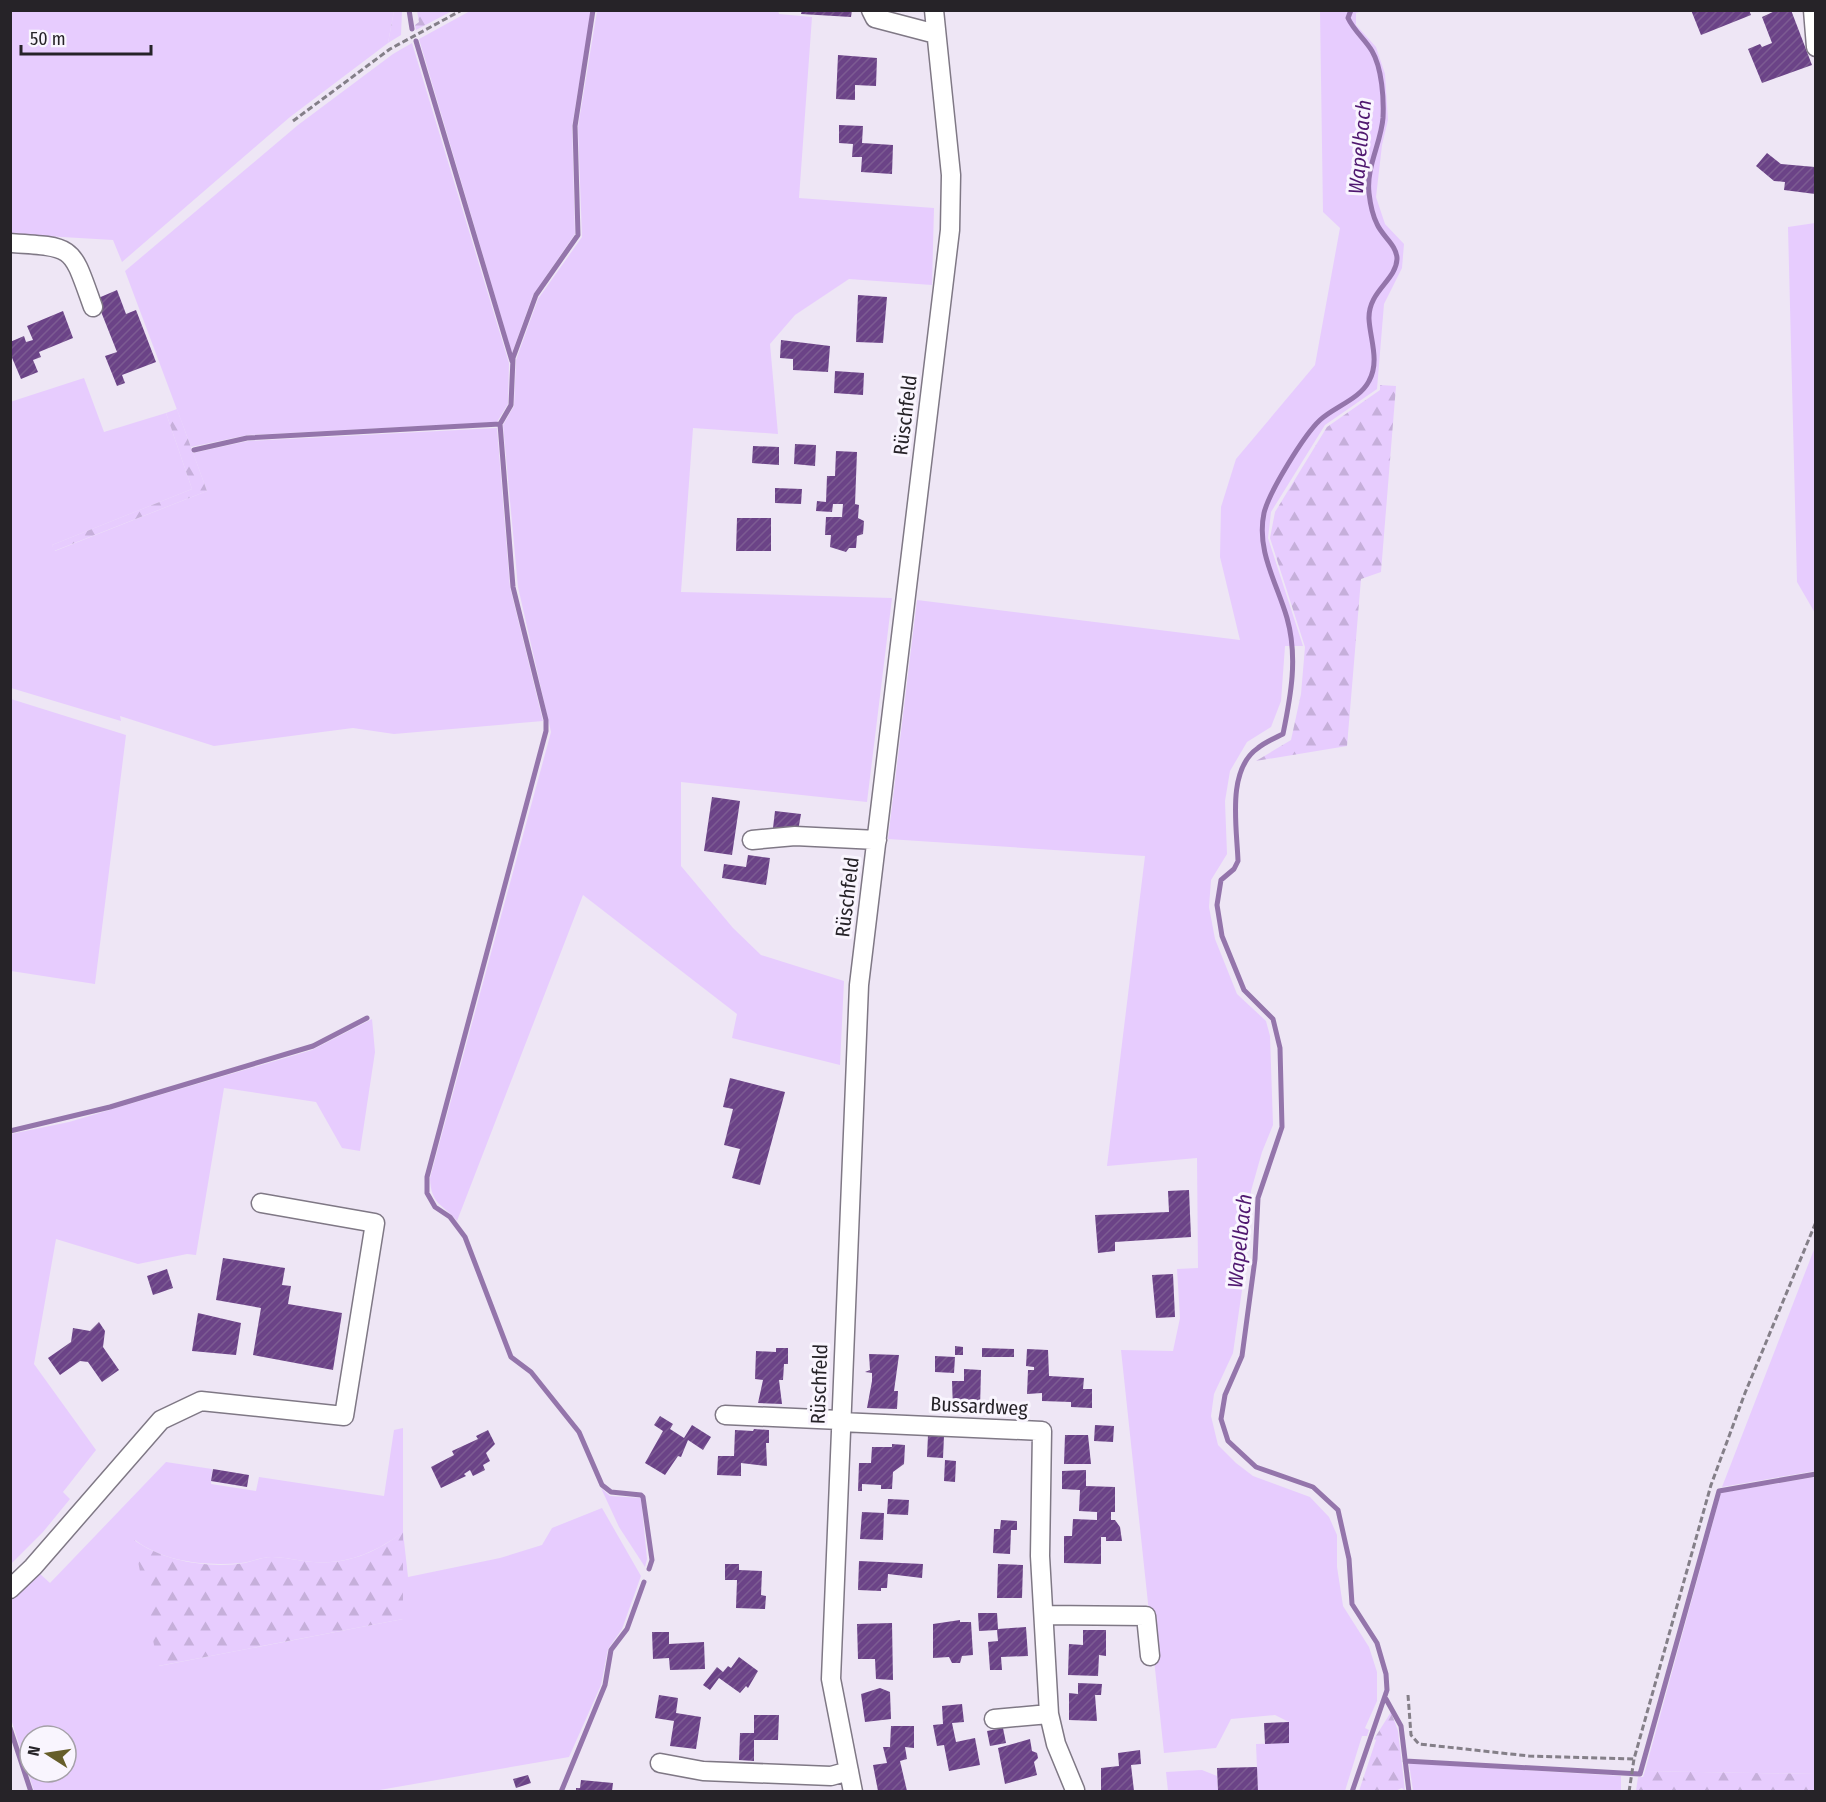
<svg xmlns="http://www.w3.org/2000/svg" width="1826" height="1802" font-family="'Fira Sans Condensed',sans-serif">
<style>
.green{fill:#e7ccfe;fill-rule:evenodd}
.forest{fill:url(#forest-firs)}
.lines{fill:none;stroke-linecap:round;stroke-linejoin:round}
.stream{stroke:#9475ab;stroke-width:5}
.building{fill:url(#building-hatch)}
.minor-casing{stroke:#7f7885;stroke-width:21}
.path{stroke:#847f88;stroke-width:3;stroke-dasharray:6 3;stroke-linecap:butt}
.minor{stroke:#fff;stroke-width:18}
.labels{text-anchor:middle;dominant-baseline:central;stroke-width:6;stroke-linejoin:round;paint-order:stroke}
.street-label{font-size:20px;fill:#262328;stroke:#f9f5fe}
.water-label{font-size:21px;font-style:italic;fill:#501870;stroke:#f9f5fe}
</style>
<defs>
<pattern id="forest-firs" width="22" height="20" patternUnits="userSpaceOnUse" patternTransform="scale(1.5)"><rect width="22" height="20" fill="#e7ccfe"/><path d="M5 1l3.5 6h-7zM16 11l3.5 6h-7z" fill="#c6afda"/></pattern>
<pattern id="building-hatch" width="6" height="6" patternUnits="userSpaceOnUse" patternTransform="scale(1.5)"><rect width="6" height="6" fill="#6b4387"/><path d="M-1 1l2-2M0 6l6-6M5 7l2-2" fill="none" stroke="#7c5b92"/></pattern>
</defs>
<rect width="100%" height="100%" fill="#eee6f5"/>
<path class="green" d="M778,10L779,14L812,17L799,198L934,208L932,285L849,279L795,315L770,344L778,434L693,428L681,592L892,598L867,802L681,782V866L733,928L761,955L844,981L840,1065L732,1038L737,1014L583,895L457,1221C442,1203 431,1205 430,1178L551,732L518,587L503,425L514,406L516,360L538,299L582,237L578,127L597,11Z
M10,11H394L388,43L290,117L122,262L113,240L11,234Z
M470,11H591L572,127L575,234L533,295L512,353L419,39Z
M1320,11H1363L1356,13V25L1376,47L1385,74L1388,120L1382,145L1376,197L1385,224L1404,244L1402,268L1384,304L1377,389L1325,425L1271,512L1268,538L1303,646H1285L1281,701L1271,727L1247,742L1230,771L1225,801L1227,854L1211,880L1209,907L1215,939L1237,994L1266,1021L1270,1036L1273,1125L1262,1152L1251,1191L1247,1255L1233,1353L1214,1394L1211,1416L1218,1445L1236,1463L1253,1476L1310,1497L1329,1517L1337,1535V1567L1343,1606L1369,1647L1377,1672V1701L1365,1728L1369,1730L1367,1736H1362L1345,1791H1258L1256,1744L1289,1743V1722L1275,1715L1231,1719L1216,1748L1164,1753L1121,1350L1173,1351L1180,1318L1177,1269L1198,1268L1197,1158L1107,1166L1145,856L888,839L917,600L1240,640L1220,557L1221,507L1236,459L1315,365L1340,228L1323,212Z
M412,43L509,363L508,404L497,422L248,435L191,447L125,271L298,125L393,54Z
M1815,223H1816L1815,613L1797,582L1788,227Z
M84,378L104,432L166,413L192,489L52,545L55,551L207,491L193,453L248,441L497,428L510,587L543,721L394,734L353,728L214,746L120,716L121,721L11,688L10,402Z
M11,699L126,735L95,984L11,971Z
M372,1019L375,1052L360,1151L342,1148L316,1102L224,1088L196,1255L187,1254L138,1264L56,1239L34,1364L96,1450L63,1492L70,1499L43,1532L11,1564V1134L69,1122L312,1050Z
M1815,1247V1471L1722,1487Z
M403,1428V1532L408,1577L500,1558L542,1545L552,1528L602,1508L641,1576L622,1629L608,1649L601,1685L569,1757L368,1792L34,1791L11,1719L10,1601L39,1573L50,1583L166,1462L212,1469L211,1484L256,1491L259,1477L384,1496L394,1430ZM402,1533L403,1619L159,1666L135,1540C164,1562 205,1566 241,1563C251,1562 261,1557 272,1557C286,1557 299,1561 313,1562C346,1565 376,1552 402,1533ZM30,1736H66V1772H30Z
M1815,1477V1774L1645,1771L1721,1493Z
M601,1488L610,1496L641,1498L647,1559L645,1567L619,1527Z
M1409,1763L1621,1776V1791H1413Z
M1202,1770L1217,1776L1218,1791H1168L1166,1772Z"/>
<path class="forest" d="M394,11H402L401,35L388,43Z
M417,11V10L452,11L416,30L415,25L419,22Z
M1380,385L1396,386L1381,572L1361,579L1347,746L1256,761L1291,740L1301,694L1305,647L1270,538L1275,512L1327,427L1380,390Z
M177,409L207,491L54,551L52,545L192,489L166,413Z
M403,1532V1619L158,1666L134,1540C163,1561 209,1569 245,1563C253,1561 263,1557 272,1557C285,1557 299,1561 313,1562C347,1565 377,1552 403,1532Z
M1391,1712L1398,1731L1405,1791L1402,1788L1395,1791H1359L1376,1740L1374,1739Z
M1645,1771L1815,1774V1791H1636L1638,1777H1643Z"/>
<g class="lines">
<path class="stream" d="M409,10L412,29
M593,10L575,126L578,235L536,295L513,358L511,405L500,424L513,587L546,720V731L427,1177V1193L435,1207L450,1217L465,1237L511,1357L531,1372L579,1432L602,1485L611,1492L641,1495L643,1497L652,1560L649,1569
M1351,10L1348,18C1354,31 1365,39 1372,51C1382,68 1384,99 1383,118C1381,143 1366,167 1369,193C1370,202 1373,216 1377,224C1382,236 1397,245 1397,259C1396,281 1368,291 1369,319C1370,339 1380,361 1369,381C1360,399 1334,407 1320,420C1304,435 1269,492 1264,513C1256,551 1277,583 1287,618C1298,657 1291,695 1283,734C1275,738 1265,742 1258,748C1226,770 1237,828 1238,861L1234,869L1221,880L1217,905L1222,936L1244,990L1273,1019L1280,1048L1282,1127L1258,1198L1255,1259L1242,1356L1225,1395L1221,1419L1228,1441L1256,1467L1313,1487L1338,1510L1349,1559L1352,1604L1377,1643L1386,1674L1387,1690L1352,1792
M416,41L512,361
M194,450L247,438L500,424
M10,1131L110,1107L313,1046L367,1018
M1386,1699L1401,1726L1409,1792
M10,1728L31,1792
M1405,1761L1640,1774L1719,1491L1816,1474
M561,1792L605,1685L611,1650L627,1629L644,1582"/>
</g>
<path class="building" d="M802,10H852L851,17L801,14Z
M1691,10H1749L1751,15L1701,35Z
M1777,10H1791L1812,65L1762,83L1748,49L1760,44L1762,47L1772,43L1762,17Z
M838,55L877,58L876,86L855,85V100L836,99Z
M839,125L863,126L862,143L893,145L892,174L861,172L862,157H852L853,144L839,143Z
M1767,153L1781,164L1815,167V194L1784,190L1785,182L1774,181L1756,166Z
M117,290L126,314L136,310L156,362L122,375L125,383L117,386L105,356L117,352L96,299Z
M858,295L887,297L883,343L856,342Z
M63,311L73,338L39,352L41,357L33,360L38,372L21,379L10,353V342L24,336L26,342L33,340L27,326Z
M781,340L830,346L828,372L793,370V359L780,358Z
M835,371L864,373L863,395L834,393Z
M795,444L816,445L815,466L794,464Z
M753,446L779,447V465L752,463Z
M836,451L857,452L855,504L859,505L858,518L864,521L863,534L857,536L856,548H849L846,552L830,547L831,535H825L826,517H842L843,504H833L832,512L816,511L817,501L826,502L827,476H835Z
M775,488L802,489L801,504L775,503Z
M737,518H771V551H736Z
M712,797L740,801L732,855L704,851Z
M775,811L801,814L798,831L773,828Z
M748,855L770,858L766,885L722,878L724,864L746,867Z
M730,1078L785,1092L760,1185L732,1178L740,1149L724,1145L733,1109L723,1107Z
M1189,1190L1191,1237L1115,1242V1251L1098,1253L1095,1215L1169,1212L1168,1191Z
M223,1258L285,1268L282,1285L291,1286L288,1304L342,1313L333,1370L253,1355L261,1308L216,1300Z
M167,1269L173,1288L153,1295L147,1276Z
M1173,1274L1175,1317L1156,1318L1152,1275Z
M198,1313L241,1323L236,1355L192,1351Z
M99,1322L105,1331L103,1347L119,1370L102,1382L88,1362L80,1361L60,1375L48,1358L71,1342L73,1328L90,1331Z
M955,1346L963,1347V1355H955Z
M776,1348H788V1364H784L783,1380H779L782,1404L758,1403L763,1380L755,1379L756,1351L776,1352Z
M982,1348L1014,1349V1357H982Z
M1027,1349L1048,1350L1049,1376L1084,1378L1083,1389H1092V1408L1071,1407V1402L1042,1401V1393L1027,1394L1028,1370H1034V1367L1026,1366Z
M869,1354L899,1355L894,1391H898L897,1409L867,1408L872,1381V1373L865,1372L870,1370Z
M935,1356L955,1357L954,1373L935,1372Z
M964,1369L981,1370L980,1408L953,1409L952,1381H964Z
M660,1416L673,1424L670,1429L684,1438L692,1425L711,1437L703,1450L688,1440L681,1457L678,1456L665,1475L645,1463L663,1431L654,1425Z
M1095,1425L1114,1426L1113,1442L1094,1441Z
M754,1429L769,1430V1443H766L767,1466L741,1463V1476L717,1475L718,1456H734L735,1430L753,1431Z
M488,1430L495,1444L486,1453L490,1461L483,1465L485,1470L473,1476L470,1470L464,1474L466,1476L441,1488L431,1467L454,1455L452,1451L478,1439L476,1436Z
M928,1435L944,1436L943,1458L927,1457Z
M1065,1435H1088L1091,1464H1064Z
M892,1444L905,1445L904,1464L893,1472L892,1489H881V1485L862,1484V1491H858L859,1463H871L872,1447H892Z
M945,1460L956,1461L955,1482L944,1481Z
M213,1469L249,1475L247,1487L211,1481Z
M1086,1470V1486L1115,1487V1512H1111V1520H1115L1120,1527L1122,1541H1106V1537H1101V1564L1064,1563V1536H1072L1073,1519L1097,1520V1512L1079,1511L1080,1490L1062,1489V1471Z
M888,1499L909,1500L908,1515L887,1514Z
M862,1512L884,1513L883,1540L860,1539Z
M1001,1520L1017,1521V1530H1011L1010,1554L993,1553L994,1529H1000Z
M859,1561L923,1564L922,1578L888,1574L887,1588H881V1591L858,1590Z
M725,1564H739V1570L762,1571L761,1595L766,1596L765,1609L736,1608L737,1580H725Z
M998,1564L1023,1565L1022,1598H997Z
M978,1613H997L998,1629L1026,1627L1028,1656L1001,1657L1002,1670H990L988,1642L998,1641L997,1630L979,1631Z
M960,1620V1622H971L973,1655L962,1656L960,1663H952L949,1657L933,1658V1624Z
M892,1623L893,1680L876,1679L875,1659H858L857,1624Z
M1083,1630H1106V1656L1099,1655L1098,1676L1068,1675L1069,1644L1083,1645Z
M652,1632H669V1644L704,1642L705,1669L670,1670L669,1658L653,1659Z
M739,1657L758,1671L748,1688L746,1686L740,1693L719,1678L710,1690L703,1685L717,1667L723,1672L728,1666L731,1668Z
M1078,1683L1102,1684L1101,1695H1095L1097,1721L1069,1720V1693L1078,1694Z
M880,1688L890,1692L891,1719L865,1722L861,1694Z
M659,1695L678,1698L676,1713L701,1717L696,1749L670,1746L674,1721L655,1718Z
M962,1704L964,1722L952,1723L956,1742L975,1738L980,1765L949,1771L944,1745L937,1746L933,1725L943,1724L942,1706Z
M754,1715H779L778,1740H754V1761L739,1760L740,1733H754Z
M1289,1722V1743L1265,1744L1264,1723Z
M891,1726H914V1748L905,1747L907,1759L900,1761L907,1791H878L873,1765L887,1763L883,1747H890Z
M1003,1728L1006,1743L990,1746L987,1731Z
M1030,1739L1032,1751L1037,1753L1038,1758L1034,1762L1037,1775L1005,1784L998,1748Z
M1140,1750L1141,1764L1131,1765L1134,1791H1101V1768L1119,1766L1118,1753Z
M1257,1767L1258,1791H1218L1217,1768Z
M528,1775L531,1783L516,1788L513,1779Z
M581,1780L613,1783L612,1791H576V1788H580Z"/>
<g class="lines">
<defs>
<path id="minor" d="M871,10L875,18L936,34
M1813,10L1816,47
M10,243C76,247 71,246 93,307
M752,840L795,836L877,840
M725,1415L840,1420
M840,1422L1042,1431L1040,1556L1049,1714L1056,1744L1075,1790
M10,1589L33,1567L161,1420L201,1401L344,1416L375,1223L261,1203
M1045,1615L1146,1616L1150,1656
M994,1719L1049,1714
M660,1763L703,1771L831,1776L849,1771
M853,1792L831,1679L859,985L950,230L951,175L934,10"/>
</defs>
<use href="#minor" class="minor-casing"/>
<path class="path" d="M293,121L390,49L462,10
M1408,1695L1411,1735L1419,1744L1529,1756L1634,1759
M1629,1792L1634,1759L1711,1485L1745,1393L1816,1222"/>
<use href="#minor" class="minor"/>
</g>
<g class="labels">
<g class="street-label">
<text transform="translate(905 415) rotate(-83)">Rüschfeld</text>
<text transform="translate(847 897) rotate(-83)">Rüschfeld</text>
<text transform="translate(819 1384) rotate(-88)">Rüschfeld</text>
<text transform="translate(979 1406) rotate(3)">Bussardweg</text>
</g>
<g class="water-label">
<text transform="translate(1360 147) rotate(-85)">Wapelbach</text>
<text transform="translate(1240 1241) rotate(-84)">Wapelbach</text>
</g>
</g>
<rect width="1826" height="1802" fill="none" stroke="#262328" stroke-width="24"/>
<g transform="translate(48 1754) rotate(282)"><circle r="28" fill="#f9f5fe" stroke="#a5a1a8" stroke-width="1.5"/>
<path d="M0-4.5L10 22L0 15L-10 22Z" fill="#665e2a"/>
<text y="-9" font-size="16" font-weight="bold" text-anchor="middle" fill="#262328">N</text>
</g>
<path d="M21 45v9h130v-9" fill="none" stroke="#262328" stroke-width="3"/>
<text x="30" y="45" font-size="18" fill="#262328" stroke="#f9f5fe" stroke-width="4.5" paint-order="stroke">50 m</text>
</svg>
